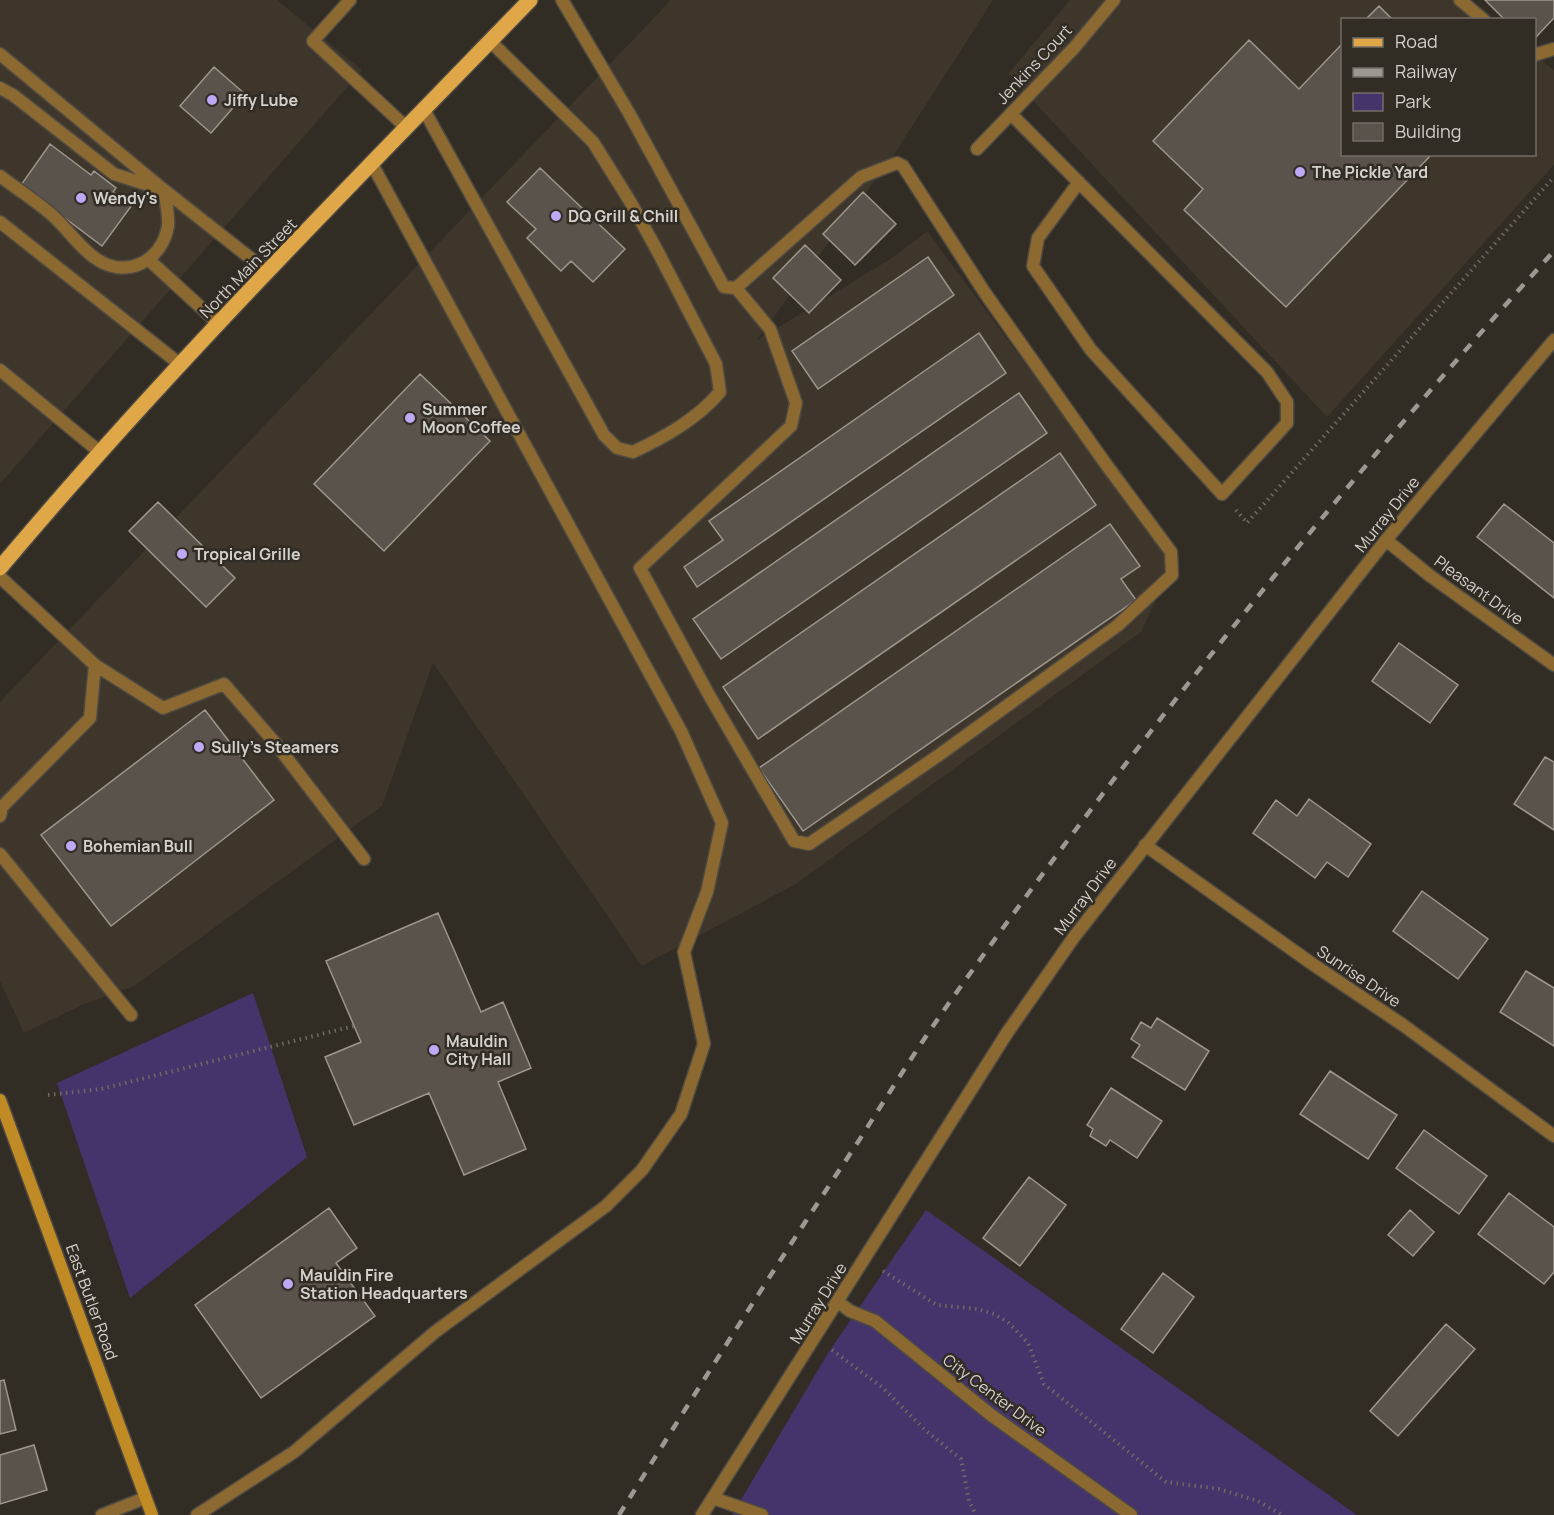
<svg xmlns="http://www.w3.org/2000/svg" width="1554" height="1515" font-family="Manrope,sans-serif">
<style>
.built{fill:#3f362b}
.green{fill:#45346c}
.building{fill:#59534b;stroke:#9c968d;stroke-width:1.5}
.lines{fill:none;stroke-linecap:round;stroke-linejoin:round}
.service-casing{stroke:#4e4a42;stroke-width:15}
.minor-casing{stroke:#4e4a42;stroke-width:15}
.secondary-casing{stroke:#4e4a42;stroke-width:15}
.primary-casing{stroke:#4e4a42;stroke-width:18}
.path{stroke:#6e6a63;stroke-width:4;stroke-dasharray:1.5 4.5;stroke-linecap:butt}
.service{stroke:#8b6931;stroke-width:12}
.minor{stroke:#8b6931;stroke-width:12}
.secondary{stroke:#c08a24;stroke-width:12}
.primary{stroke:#dfa748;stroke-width:15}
.rail{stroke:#9c9993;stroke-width:4.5;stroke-dasharray:10 10;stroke-linecap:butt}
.poi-dot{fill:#bda9f5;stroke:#312c24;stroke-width:2}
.labels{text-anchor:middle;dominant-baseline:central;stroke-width:5;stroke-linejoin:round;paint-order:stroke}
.street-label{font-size:16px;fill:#d4d1cc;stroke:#312c24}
.poi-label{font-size:16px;font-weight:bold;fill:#d4d1cc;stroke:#312c24;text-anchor:start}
</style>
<rect width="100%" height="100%" fill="#312c24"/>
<path class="built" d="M0,0H277L362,70L0,484Z
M671,0H993L895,153L756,341L895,256L927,231L1173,563L1141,632L796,884L642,966L433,663L382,806L134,986L82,1005L24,1033L0,981V702Z
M1070,0H1460L1486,19L1342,20V154H1534L1535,55L1554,70V165L1327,417L1008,74Z"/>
<path class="green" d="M253,993L307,1157L130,1298L57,1083Z
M926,1210L1357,1515H732L828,1353Z"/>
<path class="building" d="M1485,0H1554V18L1534,39V20H1505Z
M1379,6L1393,20H1365Z
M1249,40L1299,89L1342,44V154H1432L1286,307L1184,210L1203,189L1153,141Z
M214,67L245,94L211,133L180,106Z
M50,144L91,175L94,171L116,188L113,192L132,205L102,246L21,185Z
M540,168L625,249L593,282L571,261L561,271L527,238L536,229L507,202Z
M863,192L896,224L855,265L823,234Z
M805,245L841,280L809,313L773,278Z
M928,257L954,295L818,389L792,351Z
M979,333L1006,373L697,587L684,567L723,540L709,521Z
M420,374L490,441L384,551L314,484Z
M1019,393L1047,433L721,659L693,619Z
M1060,453L1096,505L758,739L723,687Z
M158,502L235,578L206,607L129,531Z
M1504,504L1554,543V598L1477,537Z
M1110,524L1140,566L1121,579L1136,600L803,831L759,768Z
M1399,643L1458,685L1430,723L1372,681Z
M205,710L274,800L111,926L41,835Z
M1545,757L1554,762V830L1514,804Z
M1309,799L1371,844L1348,877L1327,862L1315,878L1253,833L1276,800L1297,816Z
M1422,891L1488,939L1458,979L1393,931Z
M438,913L481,1012L503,1002L531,1068L498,1082L526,1149L464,1175L429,1093L354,1125L325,1057L361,1042L326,961Z
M1526,971L1554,988V1046L1500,1012Z
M1157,1018L1209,1051L1185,1090L1132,1057L1140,1045L1131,1039L1141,1022L1151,1028Z
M1330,1071L1397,1115L1368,1159L1300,1114Z
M1111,1088L1162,1121L1137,1158L1110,1140L1106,1146L1090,1136L1093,1129L1087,1125Z
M1424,1130L1487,1176L1459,1214L1396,1168Z
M1029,1177L1066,1205L1020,1266L983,1238Z
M1509,1193L1554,1227V1272L1544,1284L1478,1234Z
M329,1208L357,1248L336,1263L375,1316L261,1398L195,1305Z
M1410,1210L1434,1232L1413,1256L1388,1235Z
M1163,1273L1194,1297L1153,1353L1121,1329Z
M1446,1324L1475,1349L1398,1436L1370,1411Z
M4,1380L16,1430L0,1434V1381Z
M34,1445L47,1490L0,1504V1455Z"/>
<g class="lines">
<defs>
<path id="service" d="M350,0L313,41L407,128
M562,0L629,113L724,287L736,288L861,177L897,163L903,166L985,293L1105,463L1171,552L1172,575L1117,626L939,755L809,844L794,841L709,695L640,568L791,426L796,403L770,329L736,288
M0,54L164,190L268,272
M0,88L13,95L114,174L164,190C166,201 169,215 168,226C162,262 125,280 95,258C79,247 67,228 52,215C36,201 17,189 0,176
M424,110L604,435L617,448L633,452C665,437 697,419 720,392L716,364L659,254L631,203L593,142L490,41
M1011,114L1267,372L1287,402V423L1222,494L1091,350L1033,266L1038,238L1079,182
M0,222L181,365
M149,260L219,324
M0,370L101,453
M0,577L95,665L90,718L2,807L0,816
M95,665L163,708L224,684L276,744L364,859
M0,854L131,1015
M838,1302L850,1311L875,1321L991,1415L1131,1515
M713,1498L762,1515
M102,1515L145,1498
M197,1515L294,1452L435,1332L606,1206L642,1170L681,1114L704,1044L684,952L707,892L722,823L681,731L372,164"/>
<path id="minor" d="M1460,0L1484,20
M1534,55L1554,49
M977,149L1074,48L1114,0
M1386,540L1429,575L1554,665
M1145,845L1311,963L1403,1025L1554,1136
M702,1515L1007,1033L1074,937L1386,540L1554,340"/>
<path id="secondary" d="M0,1100L152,1515"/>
<path id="primary" d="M0,568C166,370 350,186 530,0"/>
</defs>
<use href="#service" class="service-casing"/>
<use href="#minor" class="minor-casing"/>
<use href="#secondary" class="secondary-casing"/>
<use href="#primary" class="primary-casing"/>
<path class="path" d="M1236,510L1247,523L1554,177
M48,1095L101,1089L354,1026
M883,1271L937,1305L977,1309L994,1314L1008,1322L1028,1343L1044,1384L1166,1482L1219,1489L1258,1501L1282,1515
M832,1350L883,1388L925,1430L961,1459L969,1501L976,1515"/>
<use href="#service" class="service"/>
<use href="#minor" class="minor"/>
<use href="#secondary" class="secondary"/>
<use href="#primary" class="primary"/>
<path class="rail" d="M619,1515C697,1390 776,1265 858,1142C888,1095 917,1048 949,1003C1136,740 1338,489 1554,251"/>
</g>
<g class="poi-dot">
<circle cx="212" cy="100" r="6"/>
<circle cx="1300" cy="172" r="6"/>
<circle cx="81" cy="198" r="6"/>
<circle cx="556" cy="216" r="6"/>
<circle cx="410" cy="418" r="6"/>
<circle cx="182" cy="554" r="6"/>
<circle cx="199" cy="747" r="6"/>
<circle cx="71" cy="846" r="6"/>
<circle cx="434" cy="1050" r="6"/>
<circle cx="288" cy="1284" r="6"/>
</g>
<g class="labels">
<g class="street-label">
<text transform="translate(1034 64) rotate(-47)">Jenkins Court</text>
<text transform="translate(248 268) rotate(-46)">North Main Street</text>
<text transform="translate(1387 514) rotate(-51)">Murray Drive</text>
<text transform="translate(1479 590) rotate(36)">Pleasant Drive</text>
<text transform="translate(1085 896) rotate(-53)">Murray Drive</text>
<text transform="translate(1359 976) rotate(34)">Sunrise Drive</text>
<text transform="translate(92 1302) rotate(70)">East Butler Road</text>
<text transform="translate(818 1303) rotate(-58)">Murray Drive</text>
<text transform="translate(995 1395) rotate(37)">City Center Drive</text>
</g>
<g class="poi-label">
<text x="224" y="100">Jiffy Lube</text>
<text x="1312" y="172">The Pickle Yard</text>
<text x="93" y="198">Wendy's</text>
<text x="568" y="216">DQ Grill &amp; Chill</text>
<text x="422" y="409">Summer<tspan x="422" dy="18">Moon Coffee</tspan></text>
<text x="194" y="554">Tropical Grille</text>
<text x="211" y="747">Sully's Steamers</text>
<text x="83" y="846">Bohemian Bull</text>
<text x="446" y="1041">Mauldin<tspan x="446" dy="18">City Hall</tspan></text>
<text x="300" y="1275">Mauldin Fire<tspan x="300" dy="18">Station Headquarters</tspan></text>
</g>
</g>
<rect x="1341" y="18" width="195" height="138" fill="#312c24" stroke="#726e67" stroke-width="1.5"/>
<rect x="1353" y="38" width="30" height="9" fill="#dfa748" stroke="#726e67" stroke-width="1.5"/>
<text x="1395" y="48" font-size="18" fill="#d4d1cc">Road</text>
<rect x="1353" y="68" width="30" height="9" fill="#9c9993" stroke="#726e67" stroke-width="1.5"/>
<text x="1395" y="78" font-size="18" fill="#d4d1cc">Railway</text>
<rect x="1353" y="93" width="30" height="18" fill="#45346c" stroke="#726e67" stroke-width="1.5"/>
<text x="1395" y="108" font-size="18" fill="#d4d1cc">Park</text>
<rect x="1353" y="123" width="30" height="18" fill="#59534b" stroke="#726e67" stroke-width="1.5"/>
<text x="1395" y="138" font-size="18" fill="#d4d1cc">Building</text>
</svg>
